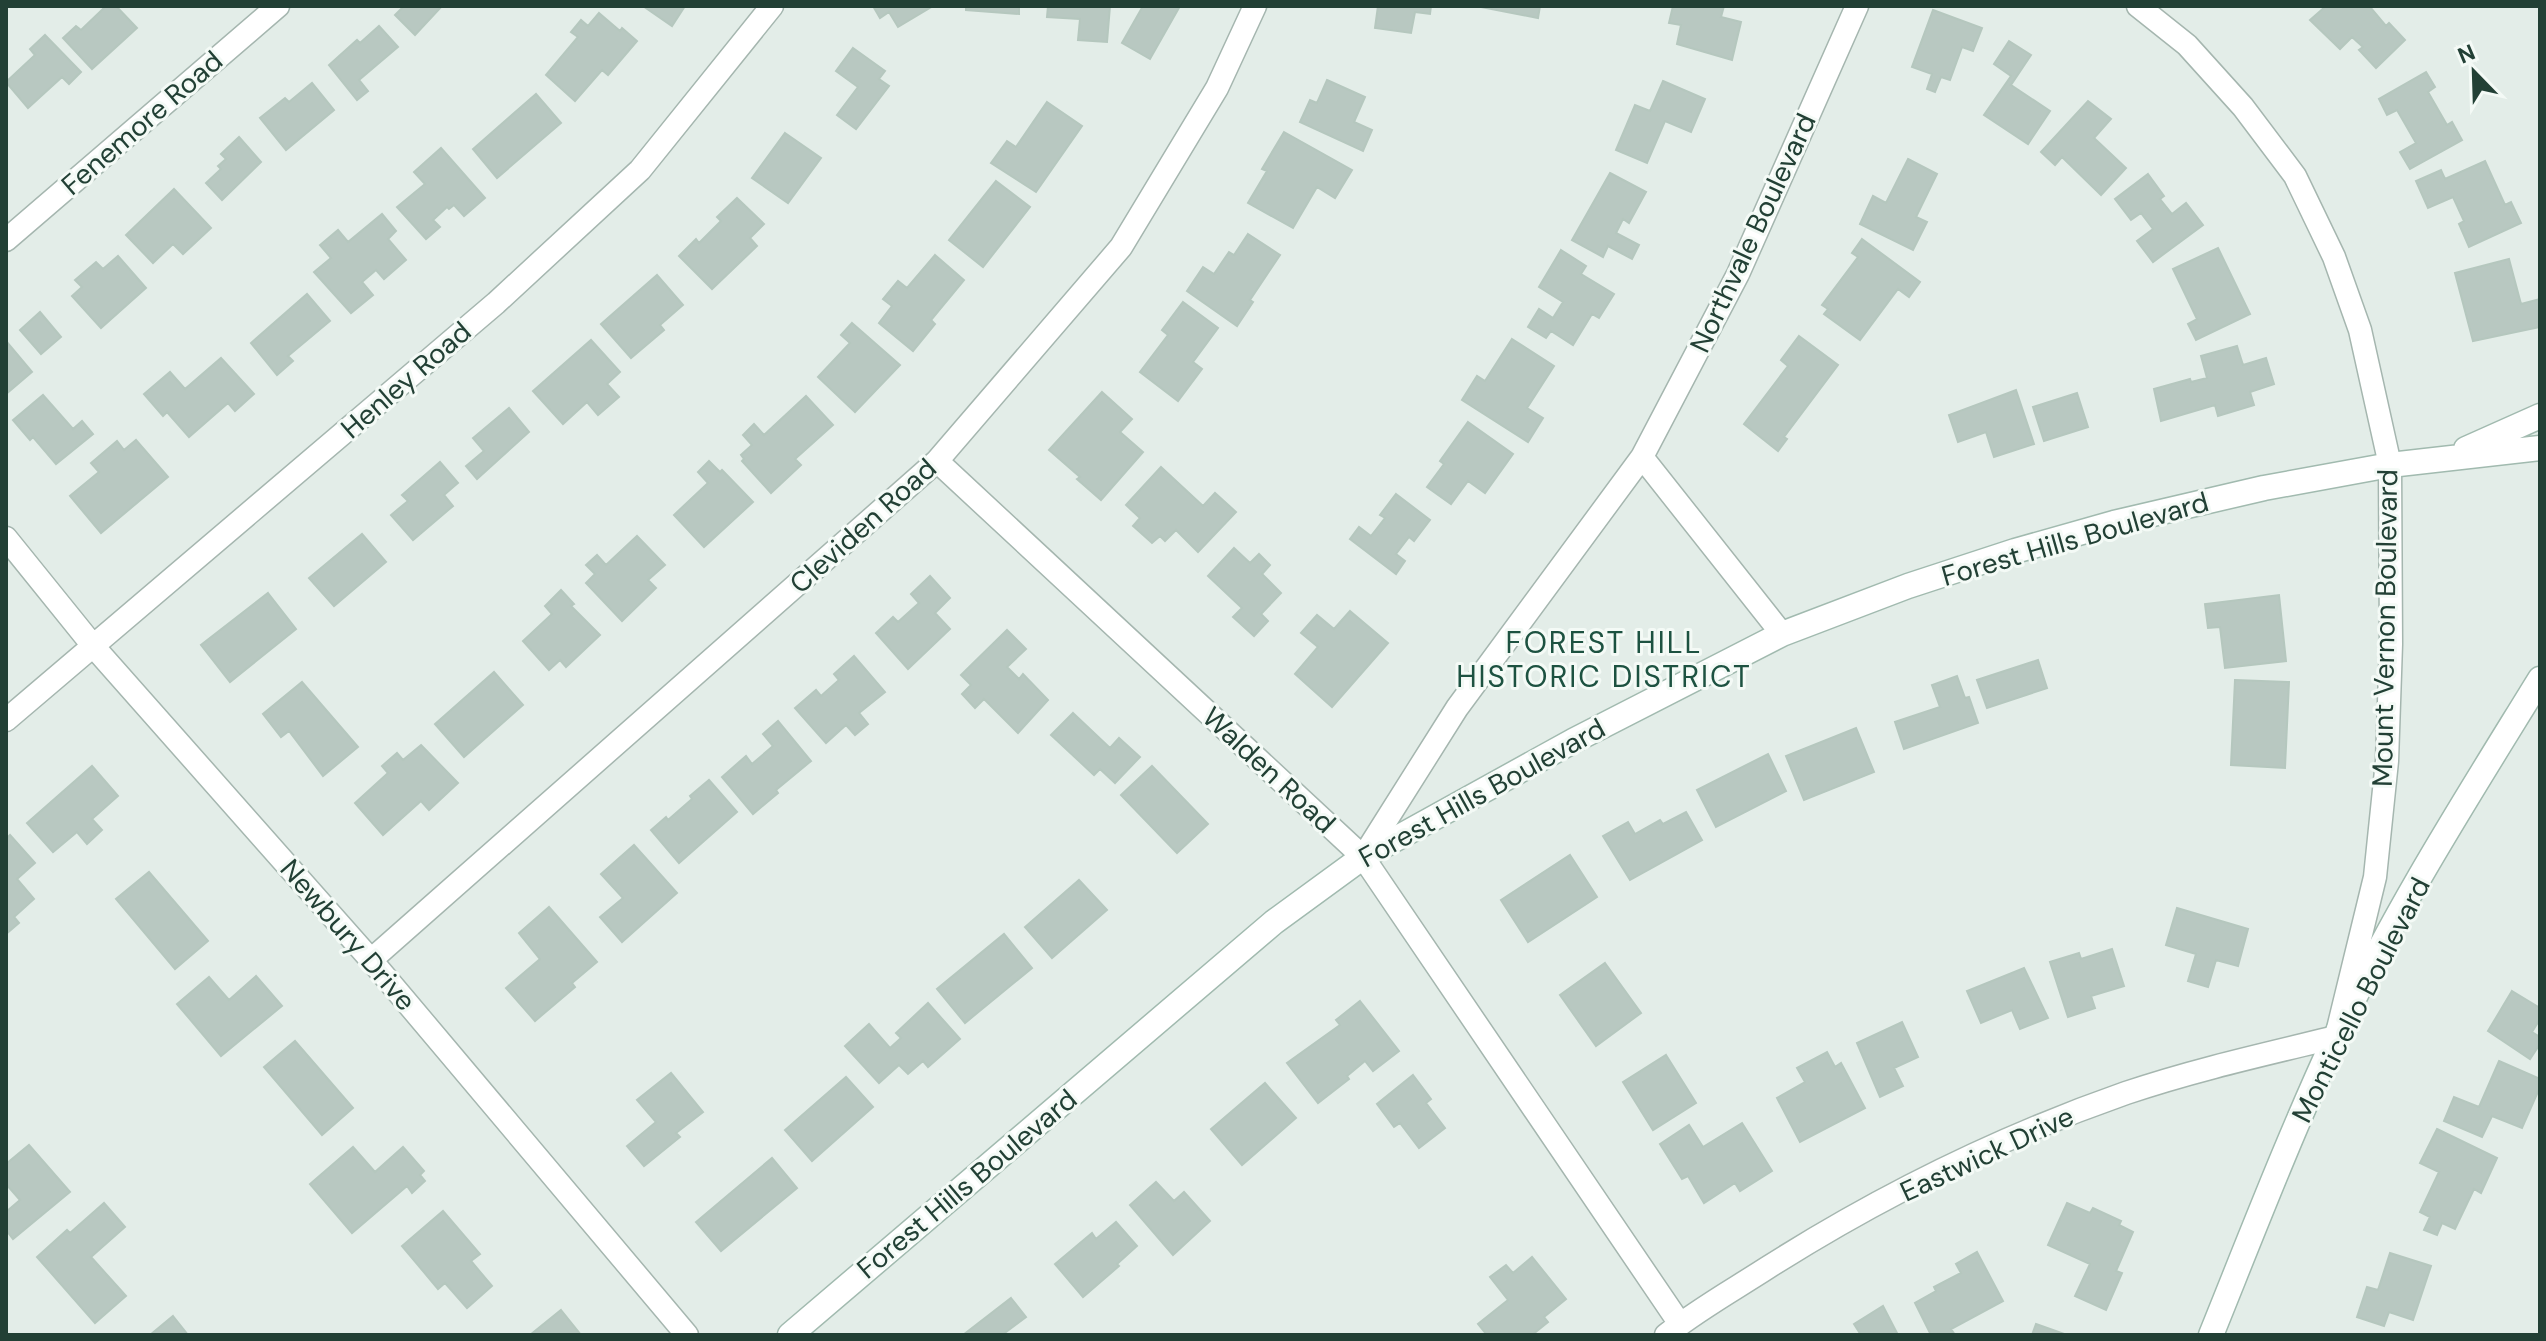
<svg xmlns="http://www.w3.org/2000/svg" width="2546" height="1341" font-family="'DM Sans',sans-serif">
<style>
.building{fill:#b8c8c1;stroke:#b5c7be;stroke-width:2}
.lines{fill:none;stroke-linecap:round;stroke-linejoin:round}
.street-casing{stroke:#a5b6af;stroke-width:25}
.secondary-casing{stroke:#a1baaf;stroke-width:27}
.street{stroke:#fff;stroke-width:22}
.secondary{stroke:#fff;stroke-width:24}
.labels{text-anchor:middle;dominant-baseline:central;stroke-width:6;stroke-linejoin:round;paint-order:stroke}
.street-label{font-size:28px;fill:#224035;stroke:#f4faf6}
.neighbourhood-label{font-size:30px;letter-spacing:2px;fill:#1d5241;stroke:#f4faf6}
</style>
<rect width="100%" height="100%" fill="#e3ede8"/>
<path class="building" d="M106,6H116L137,28L92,69L63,38L76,26L81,30Z
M404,6H442L415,35L395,15Z
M643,6H685L672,26Z
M873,6H933L898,27L889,12L880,18Z
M966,6H1019V14L966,10Z
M1048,6H1110L1107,42L1078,40L1080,19L1047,17Z
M1143,6H1180L1150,59L1122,43Z
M1378,6H1431L1430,14L1415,12L1411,33L1375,28Z
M1476,6H1540L1538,18Z
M1673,6H1724L1721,17L1741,22L1732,60L1677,44L1681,25L1669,23Z
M2326,6H2372L2370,7L2386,26L2389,23L2405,40L2376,68L2359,50L2363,47L2352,37L2340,49L2310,20Z
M1933,10L1982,28L1973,51L1962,47L1950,80L1941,77L1935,92L1927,89L1932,74L1912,67Z
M599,13L620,31L622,28L637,41L608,75L602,70L575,101L546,75L578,37L571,32L581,20L588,26Z
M379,26L398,47L359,80L368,91L357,100L329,65L357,40L360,43Z
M45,35L81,72L69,84L62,77L28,108L6,82L35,55L30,49Z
M2009,41L2031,55L2011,85L2050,111L2028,144L1984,115L2011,76L1994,64Z
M853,48L885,71L879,79L889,86L856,129L837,115L858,87L836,71Z
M2426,72L2435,87L2428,92L2447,125L2452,122L2462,140L2410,169L2400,152L2416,143L2397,110L2387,115L2379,99Z
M1327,80L1365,97L1354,122L1372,130L1363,151L1300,122L1310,100L1317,103Z
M1663,81L1705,99L1691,132L1665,121L1647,163L1616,150L1635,105L1650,111Z
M312,83L334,110L286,150L260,118L285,98L289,102Z
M536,94L561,123L497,178L473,149Z
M2088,101L2111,119L2094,138L2126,168L2101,195L2062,157L2055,165L2041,152Z
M1047,102L1082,126L1036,192L991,163L1007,141L1016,147Z
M1284,132L1352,170L1335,198L1317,187L1293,228L1248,203L1267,171L1262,169Z
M785,133L821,158L788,203L752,178Z
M239,137L261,162L222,200L206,183L221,169L218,166L226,159L221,154Z
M441,148L485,198L464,216L454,205L449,209L447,207L433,220L440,227L426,239L397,207L425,184L414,172Z
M1908,159L1937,174L1916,217L1927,222L1913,250L1860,224L1873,196L1886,203Z
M2485,161L2505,205L2511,202L2521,223L2469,247L2459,224L2464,221L2453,197L2428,208L2416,181L2441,170L2445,179Z
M1610,173L1646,192L1629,223L1623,219L1616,233L1639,245L1632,259L1608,246L1603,257L1572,240Z
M2148,174L2164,196L2160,199L2172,214L2186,203L2203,225L2153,262L2137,241L2153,229L2141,213L2131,220L2115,199Z
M996,181L1030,207L983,267L949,240Z
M174,189L211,228L183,254L173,244L153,263L126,235Z
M737,198L764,224L750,238L757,246L712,289L679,256L696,239L699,243L721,221L717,217Z
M382,214L396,231L388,239L406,260L384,279L376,270L362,282L373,295L351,313L314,272L331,258L320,245L338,230L348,242Z
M1248,234L1280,255L1250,300L1253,302L1237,326L1187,291L1203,267L1214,274L1229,252L1234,255Z
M1862,239L1920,282L1909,297L1898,289L1860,340L1824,314L1828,309L1822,305L1858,257L1852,253Z
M2218,248L2250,314L2196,340L2188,324L2197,319L2173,269Z
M1561,250L1586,266L1581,274L1614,294L1599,318L1592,314L1573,345L1551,331L1546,338L1528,327L1539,309L1553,318L1563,302L1539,287Z
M935,255L964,280L931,320L935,324L913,351L879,323L892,306L883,299L898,281L907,288Z
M118,256L146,288L101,328L72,296L82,287L75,280L96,262L103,269Z
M2509,259L2521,304L2540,299V327L2473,341L2455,273Z
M657,275L683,305L660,325L664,330L631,358L601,324Z
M307,294L330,321L288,356L293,361L277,375L251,343Z
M1183,302L1218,328L1193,362L1202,369L1178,401L1140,372L1168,335L1162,330Z
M40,312L61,337L41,354L20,330Z
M852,323L900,365L855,412L818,377L850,343L841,335Z
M1799,336L1838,365L1784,437L1787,439L1778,451L1744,424L1788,366L1781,360Z
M1512,339L1554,366L1527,408L1543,418L1528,442L1462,400L1477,376L1485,381Z
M591,340L620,372L607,384L619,397L598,415L587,402L563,424L533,391Z
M6,341L32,372L6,394Z
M2237,346L2243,365L2266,358L2274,384L2250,392L2254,405L2218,416L2215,405L2161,421L2154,389L2190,379L2191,382L2207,378L2201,356Z
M221,358L254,394L235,411L228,403L189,437L167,412L163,416L144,394L170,372L185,389Z
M2016,390L2034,444L1994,457L1986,432L1958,442L1949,415Z
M1102,392L1132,419L1120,432L1143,452L1101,500L1077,479L1080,477L1049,450Z
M2077,393L2088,427L2044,441L2033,407Z
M43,395L73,429L82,421L93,434L56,464L33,437L30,440L13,420Z
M806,396L833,425L795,459L801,465L771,493L742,461L744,459L741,455L752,445L743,435L754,424L764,435Z
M509,408L529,432L477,479L466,466L484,451L473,438Z
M1468,422L1513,454L1485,493L1468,481L1451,504L1427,487L1444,464L1440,461Z
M136,440L168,477L101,533L70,496L99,472L91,463L117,441L124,450Z
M709,461L720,472L722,470L753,502L704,547L674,515L708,483L698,472Z
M440,462L458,483L444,495L453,506L413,540L391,515L408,501L402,495Z
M1161,467L1203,506L1215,493L1236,512L1198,552L1176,530L1165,541L1160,536L1152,543L1133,526L1140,518L1126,505Z
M1396,494L1430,520L1414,541L1409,537L1396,554L1405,561L1396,574L1350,539L1359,527L1371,536L1385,518L1380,515Z
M362,534L386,562L334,606L309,578Z
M637,536L665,565L648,580L656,588L622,621L586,583L595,574L586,565L597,555L606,565Z
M1234,548L1250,563L1259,554L1270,565L1262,574L1281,593L1261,614L1268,621L1254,636L1233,617L1242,608L1208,576Z
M930,576L950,598L935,613L950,629L908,669L876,633L893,617L898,622L919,603L911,594Z
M561,590L574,604L571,606L600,635L566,667L560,660L549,670L523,641L552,614L545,606Z
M268,593L296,629L230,682L201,645Z
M2279,595L2286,661L2225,668L2220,627L2208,628L2205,604Z
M1350,611L1388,643L1332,707L1295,674L1318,647L1301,633L1317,615L1334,629Z
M1007,630L1026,649L1007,667L1019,679L1023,674L1048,700L1018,733L984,699L975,708L962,694L971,685L961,675Z
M854,656L885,692L859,713L868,724L855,735L846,725L826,743L795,708L816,690L821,696L839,680L834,674Z
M2038,660L2047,688L1987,708L1977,680Z
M494,672L523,705L464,757L435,724Z
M1957,676L1965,698L1969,697L1978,723L1904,749L1895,722L1940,707L1932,685Z
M2235,680L2289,682L2285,768L2231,765Z
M302,682L358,747L323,776L289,731L281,737L263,714Z
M1073,713L1110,748L1119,738L1140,757L1115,783L1100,769L1094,775L1051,735Z
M778,721L811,761L776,790L778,793L753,814L722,777L746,756L752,764L773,746L763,734Z
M1856,728L1874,772L1804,800L1786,756Z
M421,745L458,783L429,810L421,801L383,835L355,803L388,773L382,766L397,753L403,760Z
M1768,754L1786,791L1716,827L1697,790Z
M92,766L118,796L92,819L102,830L87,844L77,832L53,852L27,823Z
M1152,766L1208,824L1177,853L1121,795Z
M709,780L737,812L679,863L651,830L666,817L668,820L692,799L690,796Z
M1686,812L1702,840L1630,880L1603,836L1628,822L1635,834L1660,820L1663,824Z
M10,835L35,863L17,879L34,899L14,917L19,923L6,934V839Z
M634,845L677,893L622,942L600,917L623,898L601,874Z
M1570,855L1597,897L1528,942L1501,900Z
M149,872L208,941L175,969L116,899Z
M1079,880L1107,910L1052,958L1025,927Z
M549,907L597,962L572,983L575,987L535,1021L506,988L540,959L519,933Z
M2177,908L2248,929L2238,966L2216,960L2208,987L2188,981L2196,954L2166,945Z
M1004,934L1032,968L965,1023L937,989Z
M2112,949L2124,986L2091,996L2095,1008L2068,1017L2050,962L2079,953L2081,959Z
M1605,963L1641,1013L1596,1046L1560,995Z
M2024,968L2048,1018L2020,1029L2012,1010L1981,1023L1967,991Z
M256,976L282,1006L221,1056L177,1004L209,977L229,1000Z
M2512,991L2540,1008V1019L2532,1032L2540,1037V1044L2530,1059L2488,1031Z
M1360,1001L1399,1051L1373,1071L1365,1061L1347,1076L1349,1079L1318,1103L1287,1063L1340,1025L1336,1020Z
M928,1003L960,1039L928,1067L923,1061L908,1074L899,1065L879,1083L845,1046L869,1024L890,1048L901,1038L896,1033Z
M1902,1022L1918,1057L1894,1068L1903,1086L1880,1097L1857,1043Z
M295,1041L353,1108L322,1135L264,1067Z
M1827,1052L1835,1067L1841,1063L1865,1108L1800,1142L1777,1098L1805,1082L1797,1068Z
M1666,1055L1696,1103L1653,1130L1623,1082Z
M2499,1061L2540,1079V1087L2522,1128L2492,1116L2482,1137L2444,1121L2454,1097L2479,1107Z
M671,1073L703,1112L676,1133L680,1137L644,1166L627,1146L656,1122L637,1100Z
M1413,1075L1431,1099L1426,1103L1445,1128L1419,1148L1400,1123L1394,1127L1377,1104Z
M846,1077L873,1107L812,1161L785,1130Z
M1265,1083L1296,1118L1242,1165L1211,1129Z
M1742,1123L1772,1171L1740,1191L1735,1183L1704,1203L1688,1176L1682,1179L1660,1144L1689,1125L1703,1147Z
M2437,1129L2497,1158L2481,1193L2474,1189L2455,1229L2442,1223L2437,1235L2424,1230L2430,1217L2420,1212L2439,1172L2420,1163Z
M29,1145L70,1192L13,1239L6,1230V1212L20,1200L6,1184V1164Z
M353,1147L375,1172L403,1147L424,1171L420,1175L425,1181L412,1193L407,1186L352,1233L310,1184Z
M772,1158L797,1188L721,1251L696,1222Z
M1156,1182L1174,1201L1184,1192L1210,1221L1173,1255L1130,1205Z
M104,1203L125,1227L91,1257L126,1296L95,1323L37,1257L67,1230L70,1233Z
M2067,1203L2090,1213L2093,1208L2121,1221L2119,1225L2133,1232L2116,1271L2122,1273L2106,1310L2075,1296L2090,1264L2048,1245Z
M443,1211L480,1254L471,1261L492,1286L467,1308L445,1283L438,1289L402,1246Z
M1116,1222L1137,1246L1117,1264L1119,1266L1083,1297L1055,1264L1092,1233L1096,1239Z
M1977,1252L2003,1301L1951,1329L1955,1335H1931L1915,1303L1936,1291L1934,1287L1961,1273L1956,1264Z
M2390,1253L2431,1266L2413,1320L2389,1312L2384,1326L2357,1317L2367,1287L2378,1290Z
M1532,1257L1566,1299L1544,1317L1548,1322L1532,1335H1487L1478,1324L1508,1300L1490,1277L1506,1265L1513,1273Z
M1011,1298L1026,1317L1002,1335H963Z
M1883,1306L1898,1335H1861L1854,1324Z
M561,1310L581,1335H530Z
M173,1316L188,1335H150Z
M2036,1324L2067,1335H2032Z"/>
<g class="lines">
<defs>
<path id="street" d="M6,240L278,6
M1642,457L1782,634
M937,461L1363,857L1680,1324
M6,538L94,647L371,960L687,1335
M6,720L496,303L640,170L772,6
M1363,857L1457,708L1642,457L1738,274L1857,6
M371,960L937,461L1121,247L1217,88L1255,6
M1666,1335C1697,1310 1733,1290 1767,1268C1879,1197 2000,1137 2126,1093C2194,1070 2266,1054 2336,1037L2375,877L2387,761L2391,644L2390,465L2360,330L2334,257L2295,176L2243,107L2187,45L2138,6"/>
<path id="secondary" d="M2466,449L2540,416
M790,1335L1274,922L1363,857L1573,741L1782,634L1908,586L2015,551L2114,523L2264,488L2390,465L2540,448
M2211,1335C2251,1236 2290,1135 2335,1038C2393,913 2468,796 2540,679"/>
</defs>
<use href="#street" class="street-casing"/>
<use href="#secondary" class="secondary-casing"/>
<use href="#street" class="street"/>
<use href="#secondary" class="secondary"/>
</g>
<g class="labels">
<g class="street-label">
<text transform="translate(142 123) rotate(-41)">Fenemore Road</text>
<text transform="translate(1753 233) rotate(-65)">Northvale Boulevard</text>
<text transform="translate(406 380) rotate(-41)">Henley Road</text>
<text transform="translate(863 526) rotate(-42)">Cleviden Road</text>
<text transform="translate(2075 539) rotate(-16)">Forest Hills Boulevard</text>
<text transform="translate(2385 628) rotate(-89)">Mount Vernon Boulevard</text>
<text transform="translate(1269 770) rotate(43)">Walden Road</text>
<text transform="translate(1482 793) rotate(-29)">Forest Hills Boulevard</text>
<text transform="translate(348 935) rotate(49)">Newbury Drive</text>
<text transform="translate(2361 1000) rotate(-63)">Monticello Boulevard</text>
<text transform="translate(1987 1154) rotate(-25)">Eastwick Drive</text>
<text transform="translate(967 1184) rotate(-40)">Forest Hills Boulevard</text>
</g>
<g class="neighbourhood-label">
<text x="1604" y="642">FOREST HILL<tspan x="1604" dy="34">HISTORIC DISTRICT</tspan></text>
</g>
</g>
<rect width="2546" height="1341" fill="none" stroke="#224035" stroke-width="16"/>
<g transform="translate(2474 72) rotate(337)" stroke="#f4faf6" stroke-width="6" paint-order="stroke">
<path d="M0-6L14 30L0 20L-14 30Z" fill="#224035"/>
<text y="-12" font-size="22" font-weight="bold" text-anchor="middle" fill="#224035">N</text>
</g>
</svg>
